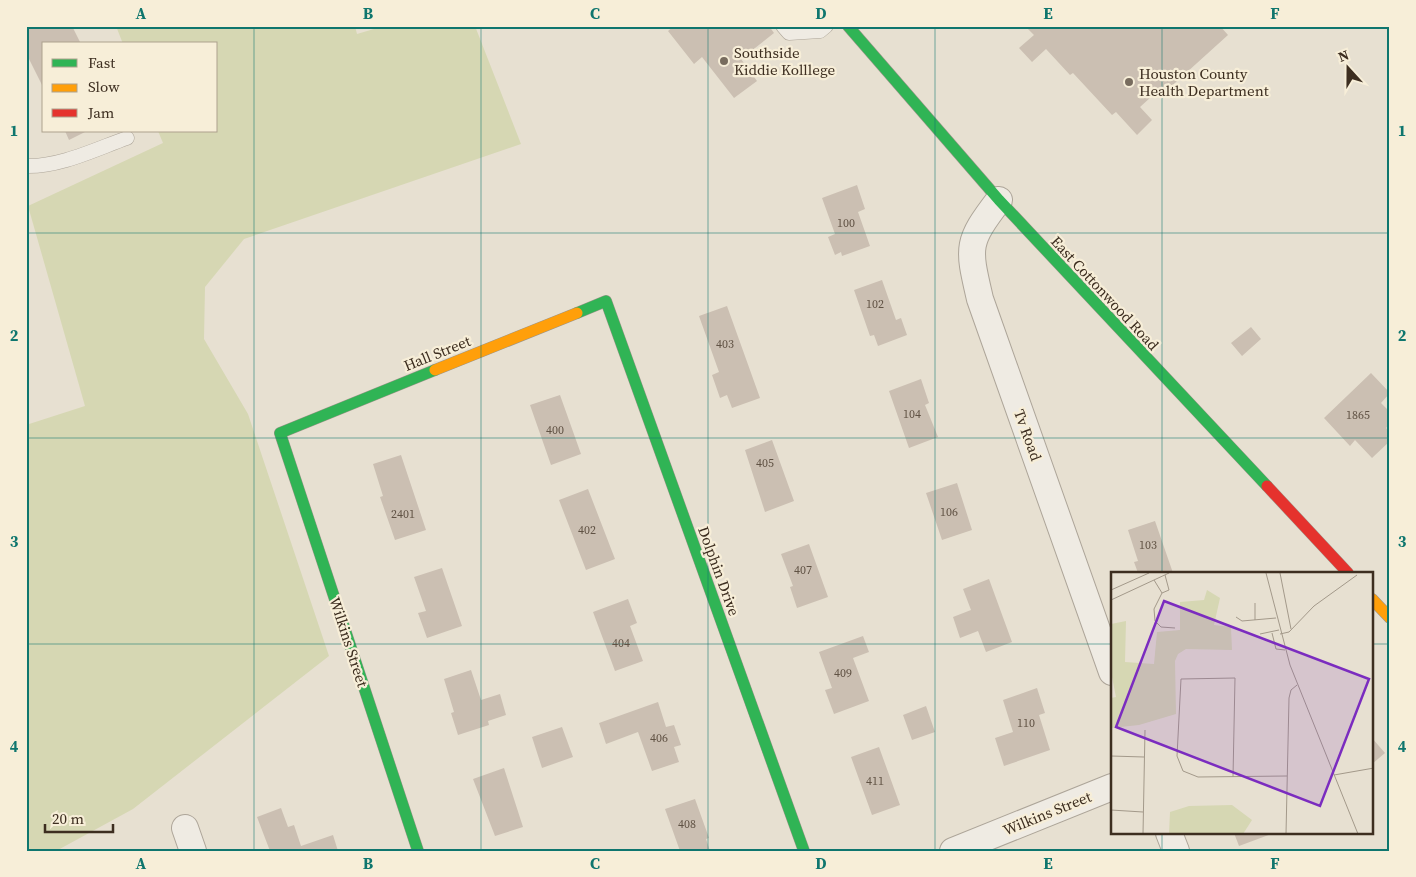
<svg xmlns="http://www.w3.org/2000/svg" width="1416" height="877" font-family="'Source Serif 4',serif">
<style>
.green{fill:#d6d7b3}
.building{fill:#cbbfb2}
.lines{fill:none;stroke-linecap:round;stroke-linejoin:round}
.lane-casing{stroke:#ada599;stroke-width:15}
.street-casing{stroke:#ada599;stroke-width:28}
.fast-casing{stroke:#9c958a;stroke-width:12}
.slow-casing{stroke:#9c958a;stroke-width:12}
.jam-casing{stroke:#9c958a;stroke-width:12}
.lane{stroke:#efebe3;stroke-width:14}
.street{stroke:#efebe3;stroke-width:26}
.fast{stroke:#30b455;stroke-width:11}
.slow{stroke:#ff9f0a;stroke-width:11}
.jam{stroke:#e5322d;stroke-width:11}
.grid{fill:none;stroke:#0f766e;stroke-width:1;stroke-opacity:0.55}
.poi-dot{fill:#786c5e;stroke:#f7eed8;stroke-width:2}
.labels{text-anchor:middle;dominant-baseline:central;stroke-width:4.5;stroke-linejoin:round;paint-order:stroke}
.number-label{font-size:12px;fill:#605244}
.poi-label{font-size:15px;fill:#3d2e20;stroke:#f7eed8;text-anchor:start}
.street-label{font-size:15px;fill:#3d2e20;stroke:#f7eed8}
.inset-road{fill:none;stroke:#a3998a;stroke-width:1}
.view{fill:#7b2cbf;fill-opacity:0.15;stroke:#7b2cbf;stroke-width:2.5}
.inset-edge{fill:none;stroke:#3d2e20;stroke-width:2.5}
.neatline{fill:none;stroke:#0f766e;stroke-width:2}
.grid-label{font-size:16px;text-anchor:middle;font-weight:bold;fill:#0f766e}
</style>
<rect width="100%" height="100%" fill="#e7e0d1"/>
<path class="green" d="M116,26H355L357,34L384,26H475L521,144L244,239L205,287L204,339L248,414L329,656L133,809L56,851H26V425L85,406L28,206L163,143L158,131H216V44H123Z"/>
<path class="building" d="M26,26H72L81,44H44V89L26,53Z
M674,26H769L774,33L741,59L757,81L734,98L702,57L694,64L668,31Z
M1025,26H1220L1228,35L1165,92L1161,88L1140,107L1152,120L1137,135L1116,112L1112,115L1073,73L1070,75L1046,49L1032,62L1019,48L1034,35Z
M65,131H87L69,140Z
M857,185L865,209L858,212L870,246L842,256L841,252L835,255L828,237L835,234L822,198Z
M882,280L896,320L901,318L907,335L878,346L874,335L870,336L854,290Z
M727,306L760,398L732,408L727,395L720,398L712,375L719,372L699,316Z
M1251,327L1261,339L1242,356L1231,343Z
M1371,373L1390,393L1381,403L1390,412V424L1386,428L1390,432V441L1372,458L1355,440L1350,446L1324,418Z
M921,379L929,403L925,405L938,437L909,448L889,391Z
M560,395L581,454L551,465L530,405Z
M772,440L794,501L765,512L745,450Z
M401,455L426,530L395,540L380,497L383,496L373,464Z
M957,483L972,530L942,540L926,493Z
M588,489L615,559L586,570L559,500Z
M1155,521L1173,573H1138L1134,562L1138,561L1128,530Z
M809,544L828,597L797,608L790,587L793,586L781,554Z
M442,568L462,626L427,638L418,613L426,611L414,577Z
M989,579L1012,642L986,652L978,631L960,638L953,617L971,610L963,589Z
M628,599L637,623L630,626L643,661L615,671L593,612Z
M863,636L869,652L853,658L869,701L834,714L825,690L832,688L819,652Z
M471,670L481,700L500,694L506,715L488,721L489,725L458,735L451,713L454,712L444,679Z
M1037,688L1045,713L1039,715L1050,750L1004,766L995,738L1013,732L1003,700Z
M658,702L666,727L674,725L681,745L674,747L679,762L652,771L638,732L606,744L599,723Z
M926,706L935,732L912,740L903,715Z
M562,727L573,757L542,768L532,737Z
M1372,738L1385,753L1372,764Z
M879,747L900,805L872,815L851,757Z
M504,768L523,827L495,836L473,779Z
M695,799L709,838L706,839L710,851H680L665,809Z
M281,808L288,827L294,825L301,846L333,835L338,851H270L257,817Z
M1234,833H1274L1239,846Z"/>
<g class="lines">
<defs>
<path id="lane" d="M783,26L789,33L820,31L826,26
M26,166C60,167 96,149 127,138"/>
<path id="street" d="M999,200C966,243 968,247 980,299L1112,672
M185,828L193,851
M1169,833L1176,851
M953,851L1112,787"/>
<path id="fast" d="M848,26L999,200L1267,486
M577,313L606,301L804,851
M418,851L280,433L435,370"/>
<path id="slow" d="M435,370L577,313
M1372,599L1390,618"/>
<path id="jam" d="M1267,486L1348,573"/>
</defs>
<use href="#lane" class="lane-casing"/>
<use href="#street" class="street-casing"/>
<use href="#fast" class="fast-casing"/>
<use href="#slow" class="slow-casing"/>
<use href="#jam" class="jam-casing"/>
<use href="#lane" class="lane"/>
<use href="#street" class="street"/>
<use href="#fast" class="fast"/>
<use href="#slow" class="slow"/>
<use href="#jam" class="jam"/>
</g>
<path class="grid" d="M254,26V851M481,26V851M708,26V851M935,26V851M1162,26V573M26,233H1390M26,438H1390M26,644H1112M1372,644H1390M1162,833V851"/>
<g class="poi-dot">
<circle cx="724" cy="61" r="5"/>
<circle cx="1129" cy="82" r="5"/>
</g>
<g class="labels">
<g class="number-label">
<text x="846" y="223">100</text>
<text x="875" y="304">102</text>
<text x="725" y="344">403</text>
<text x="912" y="414">104</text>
<text x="1358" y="415">1865</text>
<text x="555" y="430">400</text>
<text x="765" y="463">405</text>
<text x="949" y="512">106</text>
<text x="403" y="514">2401</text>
<text x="587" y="530">402</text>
<text x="1148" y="545">103</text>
<text x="803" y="570">407</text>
<text x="621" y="643">404</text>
<text x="843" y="673">409</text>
<text x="1026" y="723">110</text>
<text x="659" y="738">406</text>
<text x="875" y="781">411</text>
<text x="687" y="824">408</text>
</g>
<g class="poi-label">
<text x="734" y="52">Southside<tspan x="734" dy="17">Kiddie Kolllege</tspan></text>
<text x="1139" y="73">Houston County<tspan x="1139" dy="17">Health Department</tspan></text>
</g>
<g class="street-label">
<text transform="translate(1105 293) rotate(47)">East Cottonwood Road</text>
<text transform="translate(437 353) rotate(-22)">Hall Street</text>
<text transform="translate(1028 435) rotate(70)">Tv Road</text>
<text transform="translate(719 571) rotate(70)">Dolphin Drive</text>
<text transform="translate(349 642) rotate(72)">Wilkins Street</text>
<text transform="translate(1047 813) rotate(-22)">Wilkins Street</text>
</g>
</g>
<g transform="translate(1111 572)">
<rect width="262" height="262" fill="#e7e0d1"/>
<path d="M96,18L109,26L103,53L120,55L121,78L75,77L67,82L64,89L65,142L28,153L0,156V126L5,125L0,100V52L15,49L14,90L43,92L46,60L69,58V30L93,28ZM121,233L141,248L132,262H58L59,240L78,234Z" fill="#d6d7b3"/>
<path class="inset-road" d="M155,1L179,93L247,262M169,1L180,57M43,8L51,21L58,18L54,3M0,18L38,1M51,21L43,37L44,49L50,55L64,56M0,28L58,1M144,31V48M125,45L131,49L165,46M161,61L165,77L174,78M149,62L168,58M169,62L178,60L203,34L246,3M0,184L33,185M223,203L263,196M122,205L124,106L70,107L66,184L72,199L87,205L176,204M0,238L32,240M32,262L34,158M175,262L178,126L180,118L186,113"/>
<path class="view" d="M53,29L258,107L209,234L5,155Z"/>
<rect width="262" height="262" class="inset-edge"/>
</g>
<rect width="1416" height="877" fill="none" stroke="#f7eed8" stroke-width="55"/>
<rect x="42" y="42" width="175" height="90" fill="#f7eed8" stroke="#ada18e"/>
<rect x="52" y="59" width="25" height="8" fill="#30b455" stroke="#ada18e"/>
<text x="88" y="68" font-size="15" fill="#3d2e20">Fast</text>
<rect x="52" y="84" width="25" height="8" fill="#ff9f0a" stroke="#ada18e"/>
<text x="88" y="92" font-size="15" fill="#3d2e20">Slow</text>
<rect x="52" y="109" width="25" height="8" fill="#e5322d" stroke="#ada18e"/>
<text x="88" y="118" font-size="15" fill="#3d2e20">Jam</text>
<g transform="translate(1348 68) rotate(339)" stroke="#f7eed8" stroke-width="4" paint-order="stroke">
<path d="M0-4L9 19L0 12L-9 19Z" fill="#3d2e20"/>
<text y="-8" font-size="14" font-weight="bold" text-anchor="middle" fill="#3d2e20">N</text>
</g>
<path d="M45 824v8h68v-8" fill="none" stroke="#3d2e20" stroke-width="2.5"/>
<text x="52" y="824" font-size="15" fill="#3d2e20" stroke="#f7eed8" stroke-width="4" paint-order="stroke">20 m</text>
<rect x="28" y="28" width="1360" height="822" class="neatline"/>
<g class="grid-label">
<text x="141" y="19">A</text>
<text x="368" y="19">B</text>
<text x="595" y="19">C</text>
<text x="821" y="19">D</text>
<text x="1048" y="19">E</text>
<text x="1275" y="19">F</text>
<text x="14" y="136">1</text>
<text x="1402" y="136">1</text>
<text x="14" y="341">2</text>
<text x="1402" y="341">2</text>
<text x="14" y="547">3</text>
<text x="1402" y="547">3</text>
<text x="14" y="752">4</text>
<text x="1402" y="752">4</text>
<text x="141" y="869">A</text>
<text x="368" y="869">B</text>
<text x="595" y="869">C</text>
<text x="821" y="869">D</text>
<text x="1048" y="869">E</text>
<text x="1275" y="869">F</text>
</g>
</svg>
